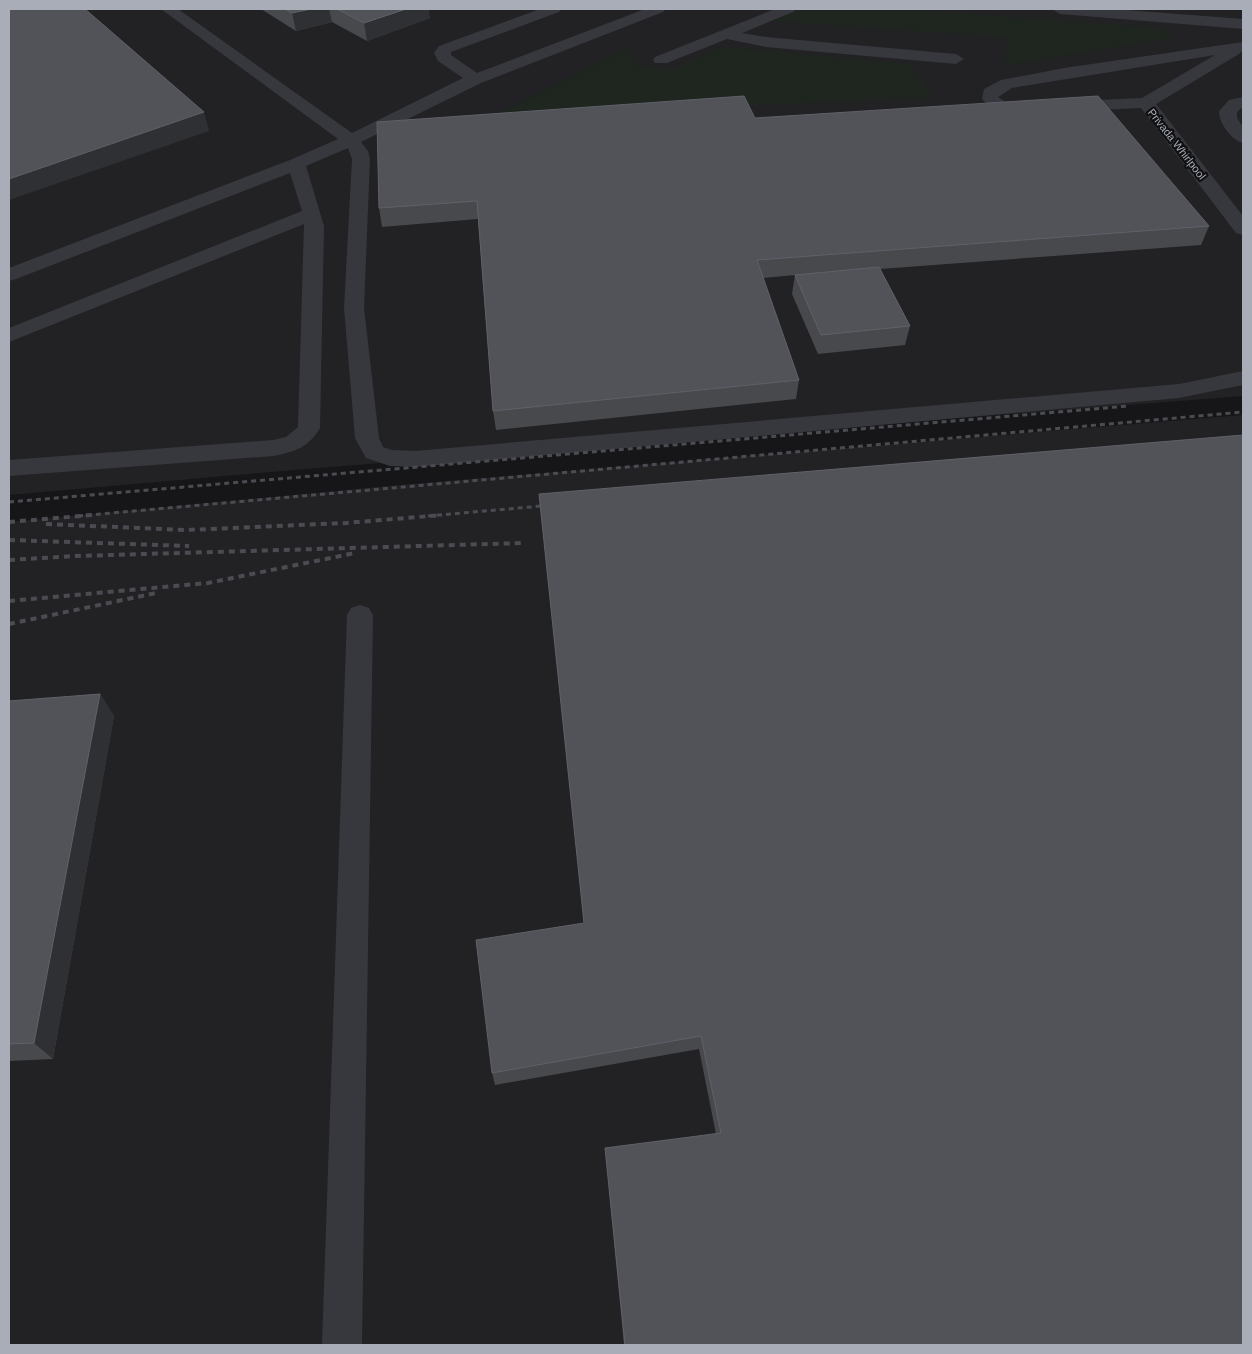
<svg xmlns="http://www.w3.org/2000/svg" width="1252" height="1354" font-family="Helvetica,sans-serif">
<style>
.built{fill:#222225}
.green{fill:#1e261f}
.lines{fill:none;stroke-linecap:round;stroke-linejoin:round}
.minor{fill:#37383d;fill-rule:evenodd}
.rail-far1{stroke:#4a4c52;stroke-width:3;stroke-dasharray:5 4;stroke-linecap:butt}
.rail{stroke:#4a4c52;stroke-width:4;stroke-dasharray:6 5;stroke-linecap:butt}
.wall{fill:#47494d}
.shaded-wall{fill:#2f3033}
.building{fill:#525359;stroke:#5f6168}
.labels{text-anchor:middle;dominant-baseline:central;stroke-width:4.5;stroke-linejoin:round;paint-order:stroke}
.far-street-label{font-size:11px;fill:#a8adb8;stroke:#111113}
</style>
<rect width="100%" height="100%" fill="#161618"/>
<path class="built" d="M9,9H1243V396L305,469L9,495Z
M1243,415V1345H9V522L388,486Z"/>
<path class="green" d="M801,9H902L1163,28L1174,37L1005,65L1007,37L770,21Z
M722,47L910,64L934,97L493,117L628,49L638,67L671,69Z"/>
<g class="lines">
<path class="minor" d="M161,9H178L352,133L463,78L438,61L434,53L439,46L540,9H561L559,12L451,52V55L477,73L645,9H666L663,12L481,83L361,142L368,151L370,159L364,308L379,438L383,447L392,450L415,451L1179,384L1243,371V385L1179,398L415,467L390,466L366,458L355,438L344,308L352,159L348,148L306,166L324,226L320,428C309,447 295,452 273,456L9,476V460L273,440L286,437L298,427L304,224L9,342V328L302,211L290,173L16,279L9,281V268L290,160L338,139Z
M775,9H796L793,12L742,33L766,37L956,54L964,59L956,64L766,47L727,39L667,63H655L653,60L655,57Z
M1052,9H1113L1243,19V29L1060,14Z
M1243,42V50L1239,54L1156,104L1243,216V235L1236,233L1141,108L1013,114L996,112L982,99L984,89L1001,80L1064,68ZM1215,55L1142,98L1013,104L1007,103L998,97L1012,88Z
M1243,97V107L1237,112V118L1243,127V143C1231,140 1219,123 1219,111L1229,100Z
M360,605L369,608L373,615L362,1345H322L347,615L351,608Z"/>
<path class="rail-far1" d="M9,502L1128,406
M78,516L1243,412
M428,516L553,505"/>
<path class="rail" d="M9,522L92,515
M46,524L186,530L346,523L442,515
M9,540L189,546
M9,560L76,556L523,543
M9,601L208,583L355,553
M9,624L156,593"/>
</g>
<path class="wall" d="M261,9H428L430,18L367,41L332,22L296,31Z
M755,118L1209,226L1201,245L880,269L910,326L905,345L818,354L792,294L795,275L763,278L799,380L796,399L496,430L493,411L478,219L382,227L379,208Z
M539,494L1243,1345H624L605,1148L716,1134L699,1049L495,1085L492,1073L584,923Z
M100,694L114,716L53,1059L9,1061V701Z"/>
<path class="shaded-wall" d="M311,9H329L332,22L296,31L292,13Z
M406,9H428L430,18L367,41L364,23Z
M204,112L209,131L9,200V179Z
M100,694L114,716L53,1059L34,1043Z"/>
<path class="building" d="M9,9H85L204,112L9,179Z
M285,9H311L292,13Z
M337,9H406L364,23Z
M744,96L755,118L1098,96L1209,226L757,260L799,380L493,411L477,201L379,208L377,122Z
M879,267L910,326L821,335L795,275Z
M1243,435V1345H625L605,1148L721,1133L701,1036L492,1073L476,940L584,923L539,494Z
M100,694L34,1043L9,1044V701Z"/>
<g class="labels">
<g class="far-street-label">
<text transform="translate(1177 144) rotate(52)">Privada Whirlpool</text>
</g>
</g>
<rect width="1252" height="1354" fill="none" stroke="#a8adb8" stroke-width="20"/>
</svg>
